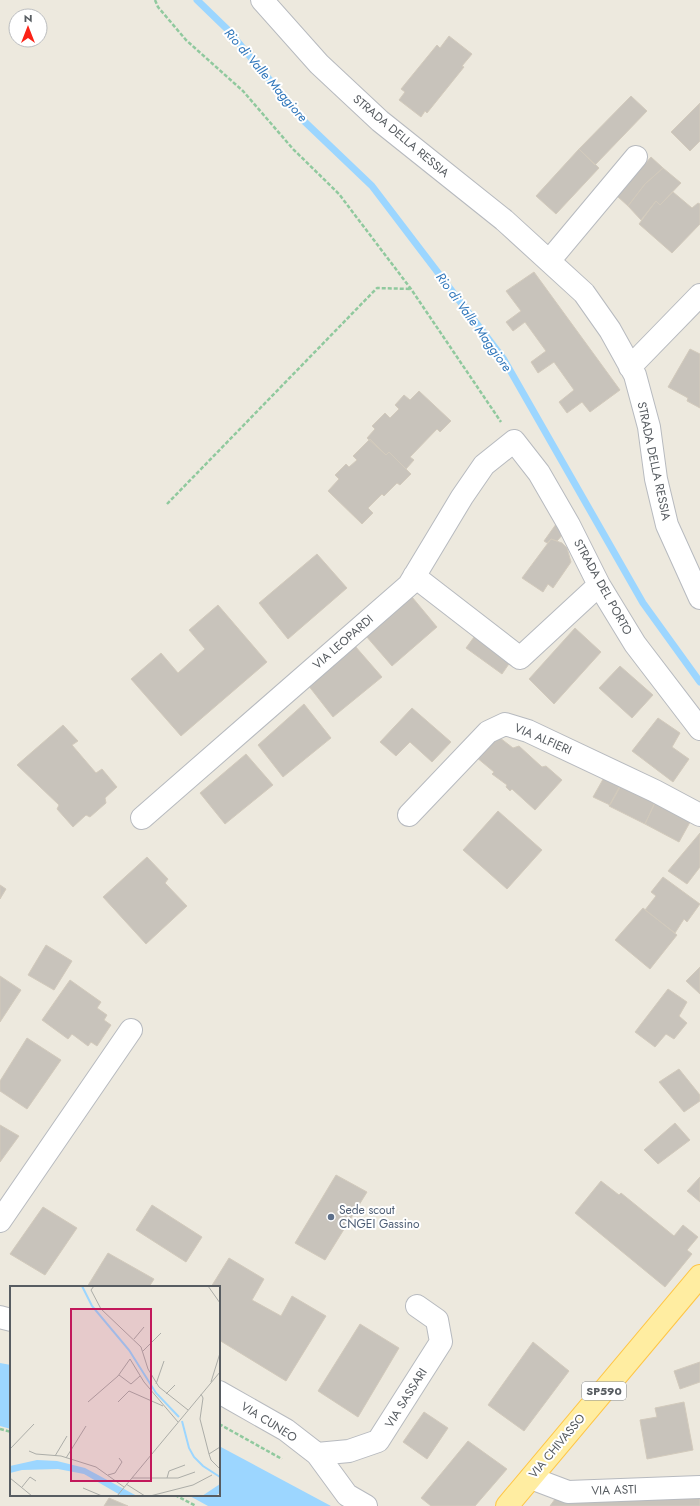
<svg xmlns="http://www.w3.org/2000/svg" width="700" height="1506" font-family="Jost,sans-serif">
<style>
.water{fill:#9cd6ff}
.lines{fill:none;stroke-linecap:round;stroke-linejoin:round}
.stream{stroke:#9cd6ff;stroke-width:7}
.building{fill:#c8c3bb;stroke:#d2cabc}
.minor-casing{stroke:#b7babf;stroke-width:24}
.primary-casing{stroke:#ffc645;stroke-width:24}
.path{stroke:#90c99e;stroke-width:2.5;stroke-dasharray:4 2;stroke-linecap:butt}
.minor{stroke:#fff;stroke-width:22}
.primary{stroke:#ffeda1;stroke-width:22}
.service-dot{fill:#5c6f8a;stroke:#fff;stroke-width:1.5}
.labels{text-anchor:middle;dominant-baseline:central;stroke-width:4;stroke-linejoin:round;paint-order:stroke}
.shield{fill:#fff;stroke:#898d90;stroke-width:1}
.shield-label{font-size:11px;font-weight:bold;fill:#575c61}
.street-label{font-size:12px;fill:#575c61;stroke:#fff}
.service-label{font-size:12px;fill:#4e5e75;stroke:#fff;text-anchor:start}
.water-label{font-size:13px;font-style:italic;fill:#3077bb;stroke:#fff}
.inset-river{fill:none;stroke:#9cd6ff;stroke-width:2}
.inset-road{fill:none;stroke:#acada8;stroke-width:1}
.view{fill:#c2185b;fill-opacity:0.15;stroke:#c2185b;stroke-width:2}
.inset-edge{fill:none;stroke:#575c61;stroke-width:2}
</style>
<rect width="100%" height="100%" fill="#ede9de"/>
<path class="water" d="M0,1363L11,1365V1429L0,1426Z
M219,1446L331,1506H208L188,1495H219Z"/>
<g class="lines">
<path class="stream" d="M197,0L227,29L305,122L372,186L503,358L643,603L700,682"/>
</g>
<path class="building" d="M449,36L472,54L462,66L464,67L427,113L425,111L421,117L399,100L405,92L401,89L437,45L440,48Z
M631,96L647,111L595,165L579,149Z
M700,103V141L690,151L671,132Z
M579,149L599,168L556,214L536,196Z
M651,157L663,168L645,184L628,206L617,196Z
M663,168L681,183L660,205L656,201L641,220L628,206L645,184Z
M673,192L692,208L698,203L700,204V224L672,253L639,224L656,201L660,205Z
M534,272L620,390L590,412L582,402L567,413L559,402L574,390L554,362L538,373L531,362L546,351L525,322L513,331L506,322L521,311L506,291Z
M690,349L700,354V408L687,401L688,398L668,387Z
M419,391L451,421L440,432L437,429L410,457L414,460L406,469L389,452L386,455L367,438L375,429L372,426L385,413L390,418L399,409L395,405L404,395L410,400Z
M370,439L386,455L389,452L411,474L400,485L397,483L384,496L382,494L368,508L373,513L362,524L328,491L339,479L335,475L346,464L349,467L357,460L353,456Z
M559,520L565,532L557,541L551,539L547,543L544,541Z
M551,539L562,543L567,548L571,562L553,588L548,584L543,592L522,578Z
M317,554L347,588L288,639L259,603Z
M412,597L437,627L392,666L366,636Z
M218,605L267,662L181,736L131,679L161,653L178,673L205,649L189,630Z
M575,628L601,652L554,704L529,679Z
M477,633L513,658L502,674L466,648Z
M355,646L382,677L333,717L308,685Z
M620,666L653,695L632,718L599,688Z
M304,704L331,738L283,777L258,745Z
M412,708L451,742L432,762L410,742L396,756L380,742Z
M658,718L680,733L672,747L689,759L673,782L632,751Z
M63,725L78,741L72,745L96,773L102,769L117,787L105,798L106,803L90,817L86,815L73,827L57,809L59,805L17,765Z
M495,734L513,748L519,746L542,767L546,766L562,780L535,810L512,789L510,791L506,787L507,785L492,774L494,772L476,757Z
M246,754L273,785L225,824L200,793Z
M606,774L623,782L610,805L593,797Z
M623,780L658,796L645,824L609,806Z
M658,796L694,815L679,842L645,824Z
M498,811L542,850L507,889L463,850Z
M700,833V867L687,884L668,871Z
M147,857L168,879L165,883L187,906L146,944L103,897Z
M663,877L700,904L687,922L684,919L675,933L645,910L656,896L651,892Z
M0,885L6,889L0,899Z
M643,908L677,935L650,969L615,940Z
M46,945L72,961L54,990L28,975Z
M700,967V994L686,981Z
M0,976L21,990L0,1022Z
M70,980L101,1002L97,1008L107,1015L104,1020L111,1025L97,1046L91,1042L88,1046L72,1034L68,1039L42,1020Z
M668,989L687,1002L679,1016L687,1023L674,1039L666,1034L655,1047L635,1032Z
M27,1038L61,1060L27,1109L0,1091V1081Z
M679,1069L700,1095V1101L684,1112L659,1082Z
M675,1123L690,1140L658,1164L644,1150Z
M0,1125L19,1136L0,1162Z
M336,1175L367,1192L325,1260L295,1243Z
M700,1177V1202L687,1191Z
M601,1181L619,1195L621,1193L674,1236L683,1225L698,1237L687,1250L692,1254L665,1287L575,1213Z
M152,1205L202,1237L186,1262L136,1230Z
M43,1207L77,1228L45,1275L10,1254Z
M108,1253L154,1279L149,1287H87Z
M229,1258L264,1279L252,1300L281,1316L292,1296L326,1316L286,1381L219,1340V1287H211Z
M360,1324L399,1348L358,1417L318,1391Z
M533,1342L569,1371L524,1431L488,1405Z
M700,1362V1382L680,1389L674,1371Z
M684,1402L693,1450L647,1459L640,1420L657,1417L655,1408Z
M424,1412L448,1428L427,1459L403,1442Z
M468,1441L507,1469L475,1506H431L421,1498Z
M700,1496V1506H550L555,1499Z
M109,1498L128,1506H104Z"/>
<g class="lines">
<defs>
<path id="minor" d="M262,0L319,64L380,121L504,220L584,293L610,330L635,375L649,427L656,479L667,525L700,598
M549,261L636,157
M630,367L700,295
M414,576L520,658L599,585
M409,815L488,732L505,724L528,731L655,791L700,815
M142,818L409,585L462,497L484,465L514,441L539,473L569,525L599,585L635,644L700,729
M0,1221L131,1030
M0,1317L11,1320
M219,1392L286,1430L317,1454L347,1495L366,1506
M317,1454L349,1451L378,1441L441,1342L437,1320L417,1306
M531,1478L568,1492L700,1487"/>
<path id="primary" d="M507,1506L700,1276"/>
</defs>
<use href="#minor" class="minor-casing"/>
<use href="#primary" class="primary-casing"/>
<path class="path" d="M155,0L158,7L186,40L243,91L293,149L339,194L411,289L501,422
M167,504L377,288L411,289
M219,1424L282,1459
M0,1429L11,1432
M175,1495L196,1506"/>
<use href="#minor" class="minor"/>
<use href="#primary" class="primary"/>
</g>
<circle class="service-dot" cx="331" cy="1217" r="4"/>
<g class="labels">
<rect class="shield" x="582" y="1382" width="44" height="18" rx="3"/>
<g class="shield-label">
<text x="604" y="1391">SP590</text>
</g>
<g class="street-label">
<text transform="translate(401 136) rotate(40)">STRADA DELLA RESSIA</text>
<text transform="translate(654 461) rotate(78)">STRADA DELLA RESSIA</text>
<text transform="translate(603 587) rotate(61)">STRADA DEL PORTO</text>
<text transform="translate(343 642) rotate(-41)">VIA LEOPARDI</text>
<text transform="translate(543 739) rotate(23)">VIA ALFIERI</text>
<text transform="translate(406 1398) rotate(-58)">VIA SASSARI</text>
<text transform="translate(269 1422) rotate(32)">VIA CUNEO</text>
<text transform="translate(557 1446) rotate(-50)">VIA CHIVASSO</text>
<text transform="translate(614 1490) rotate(-2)">VIA ASTI</text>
</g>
<g class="service-label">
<text x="339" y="1210">Sede scout<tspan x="339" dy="14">CNGEI Gassino</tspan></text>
</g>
<g class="water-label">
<text transform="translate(266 75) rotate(49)">Rio di Valle Maggiore</text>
<text transform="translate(474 322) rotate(54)">Rio di Valle Maggiore</text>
</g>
</g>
<g transform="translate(10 1286)">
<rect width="210" height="210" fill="#ede9de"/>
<path d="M27,174L47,175L75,182L127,210H112L74,188L48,183L12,184L0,187V180ZM210,198V207L205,210H192Z" fill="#9cd6ff"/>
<path class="inset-river" d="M72,0L82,20L119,64L146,107L169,131M172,135L179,162L184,171L193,180L210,191"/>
<path class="inset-road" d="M84,0L81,4L91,23L131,61L138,83L149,101L178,124M198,0L210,17M124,53L134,41M133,65L151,47M109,89L121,98L130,90M201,96L210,67M146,98L154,75M156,108L165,99M191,108L193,112L190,133L199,168L201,174L210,183M78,116L108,90L120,73L134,96L168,136M108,116L119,105L153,120M0,163L24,138M19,165L26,168L51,170L86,181L114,201M199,168L210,161M45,170L57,150M56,172L76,140M98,189L105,187L112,176L109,172M0,192L22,210M122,192H168L185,186M157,192L159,185L175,179M116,198L135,210M12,201L20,191L26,195M73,202L92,210M107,210L210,86M140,210L183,199L202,189"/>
<path class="view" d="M61,23H141V195H61Z"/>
<rect width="210" height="210" class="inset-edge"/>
</g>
<g transform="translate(28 28)"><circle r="19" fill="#ffffff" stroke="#bcbec0"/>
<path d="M0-3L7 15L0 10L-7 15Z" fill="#fb2216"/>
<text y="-6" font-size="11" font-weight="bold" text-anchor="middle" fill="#575c61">N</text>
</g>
</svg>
